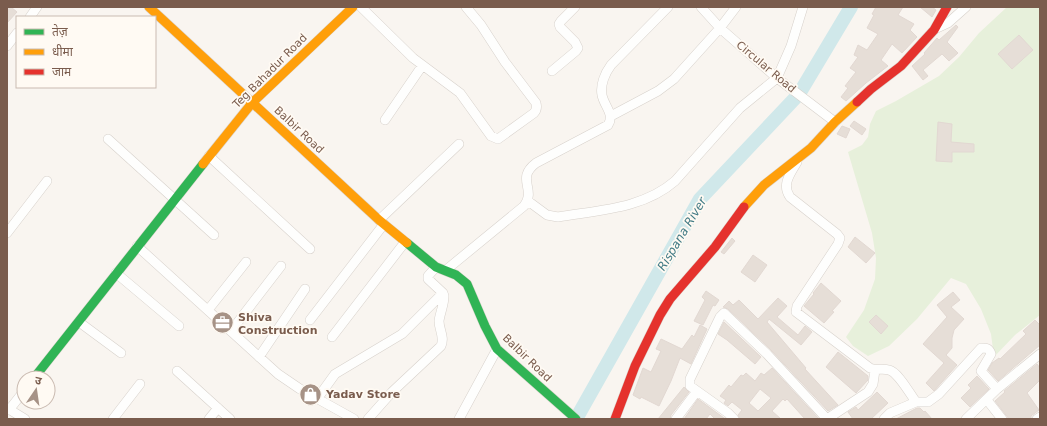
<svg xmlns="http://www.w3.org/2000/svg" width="1047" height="426" font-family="'DejaVu Sans','Noto Sans Devanagari',sans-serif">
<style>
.green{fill:#e7f0db}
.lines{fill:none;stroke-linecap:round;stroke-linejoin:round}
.river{stroke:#d0e8ea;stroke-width:14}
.building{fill:#e6ded7;stroke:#e2d8d2;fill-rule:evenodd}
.street-casing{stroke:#d7d1cb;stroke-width:10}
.fast-casing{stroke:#d9d2cb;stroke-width:10}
.slow-casing{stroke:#d9d2cb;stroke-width:10}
.jam-casing{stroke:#d9d2cb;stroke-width:10}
.street{stroke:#fefefd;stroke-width:9}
.fast{stroke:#30b455;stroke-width:9}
.slow{stroke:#ff9f0a;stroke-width:9}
.jam{stroke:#e5322d;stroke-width:9}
.labels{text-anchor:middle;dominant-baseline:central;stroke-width:3.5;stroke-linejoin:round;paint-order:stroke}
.street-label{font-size:11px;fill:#7a5c4d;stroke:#fffaf3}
.poi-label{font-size:11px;font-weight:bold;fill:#7a5c4d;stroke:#fffaf3;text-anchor:start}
.water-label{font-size:12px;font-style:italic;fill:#437c86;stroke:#fffaf3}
</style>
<rect width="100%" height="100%" fill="#f9f5f0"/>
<path class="green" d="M1007,7H1040V315L1015,335L994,357L991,334L981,309L966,284L951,278L917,319L889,346L868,356L853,346L846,337L864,310L875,279L876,258L872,233L848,152L862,145L868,137L870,124L876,111L896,101L939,76L959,57L979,33Z"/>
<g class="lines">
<path class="river" d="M576,419L700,199L799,94L851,7"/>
</g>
<path class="building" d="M7,7H11L17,12L7,23Z
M876,7H903L898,15L914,24L910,30L917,37L902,53L892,44L881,60L888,66L866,83L846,101L841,97L848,88L845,86L856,72L850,68L858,57L854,55L858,45L867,50L878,34L867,28L874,15L872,14Z
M920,7H932L936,10L932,17Z
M956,25L958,27L947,42L958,53L949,61L942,54L923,70L928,76L923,80L912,66L925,54L924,53L937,38L939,40Z
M1019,35L1033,50L1012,69L998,54Z
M854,121L866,129L862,135L850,126Z
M938,122L952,124L951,142L974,144V152H952V162L936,161Z
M842,126L850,129L846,138L837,134Z
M855,237L875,253L866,263L848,247Z
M732,238L735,241L724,254L721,252Z
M753,255L767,265L755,282L741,272Z
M821,283L841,301L832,311L834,312L824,323L804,306L814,294L813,293Z
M706,291L719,300L715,306L713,305L703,325L694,321L705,300L702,297Z
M953,292L960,300L951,307L964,319L954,330L952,338V348L946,355L957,365L934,391L926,383L944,363L923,344L947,317L937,305Z
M778,298L787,306L777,317L798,335L805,326L812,332L801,345L769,319L767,322L806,368L805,369L838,405L828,411L771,350L728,309L723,307L729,301L733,305L739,300L758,319Z
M876,315L888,326L881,334L869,322Z
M1035,320L1040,325V345L998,381L988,370L992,363L999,358L1000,359L1026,334L1023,331Z
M724,322L761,357L755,364L727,340L718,334Z
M700,325L707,329L691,364L680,358L671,381L659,406L641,397L640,399L633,395L643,368L651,372L661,351L656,349L661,339L682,349L692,335L694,337Z
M838,352L868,376V380L856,393L826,367Z
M1037,364L1040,368V380L1027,393L1039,410L1031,416V419H1009L995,401L1005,392L1004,391Z
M772,368L819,419H805L787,399L785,401L783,399L772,411L781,419H740L738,415L742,410L732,402L728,406L724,403L726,400L720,396L729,385L731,387L741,375L743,376L746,373L755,381L761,373L764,375ZM760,389L771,398L758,411L749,403Z
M977,376L989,389L970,407L961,398L971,388L968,385Z
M684,387L689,392L671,415L670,419H658Z
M877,392L888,403L871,419H853L848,412L856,407L858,410Z
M698,399L724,418L726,419H715L710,414L706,419H684Z
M917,408H920L924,412L925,411L932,419H896Z"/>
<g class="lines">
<defs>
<path id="street" d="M361,7L413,58L460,93L491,136L498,139L534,113C537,110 537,107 536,103L505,62L481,25L466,7
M701,7L720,28L777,78L835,122
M30,17L37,7
M935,29L948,23L966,7
M7,46L17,33
M552,71L576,51L578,48L575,42L560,27L559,24L561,21L575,7
M611,116L658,91L674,79L720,28L736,7
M385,120L422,66
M108,139L214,235
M209,156L310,249
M797,162C791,173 781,184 790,197L837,234L840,238L838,244L797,306L796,312L870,368C876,371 882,368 889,370C898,372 910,394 916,402
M528,201L547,215L558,217C598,210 643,209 675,181L740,108L777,78L791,46L803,7
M379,220L459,144
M7,233L47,181
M137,246L278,374L300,389L354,419
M446,270L524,206C537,189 515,179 536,163L608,125C615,114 604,106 602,95C600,85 605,73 611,65L668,7
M116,273L179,326
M208,310L246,262
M310,320L384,224
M79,322L121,353
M231,331L281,266
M332,337L405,242
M259,357L305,289
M177,371L230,419
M317,399L335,374L402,334L443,293
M987,400L1002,419
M7,408L25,419
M9,410L24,391
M113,419L140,384
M209,419L218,408
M368,419L392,392L441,346C445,337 439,330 439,321C440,313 444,305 444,296L443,293L428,279V276L436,267
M459,419L497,349
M676,419L697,391
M734,419L728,413L690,386V379L720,317L724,313L767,354L827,419
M827,419L868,392L873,384L875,370
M884,419L890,413L916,402H928L939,394L981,348C987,348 989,348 991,354L981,371L997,389
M966,419L997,389L1040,354
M1037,419L1040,417"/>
<path id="fast" d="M407,243L436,267L456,275L467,284L485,326L497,349L576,419
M34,378L203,164"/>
<path id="slow" d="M149,7L379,220L407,243
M203,164L252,103L353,7
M744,207L764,185L811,148L835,122L857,102"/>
<path id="jam" d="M857,102L871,89L901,66L934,30L947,7
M615,419L635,366L660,315L670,299L715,247L744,207"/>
</defs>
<use href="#street" class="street-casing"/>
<use href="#fast" class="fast-casing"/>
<use href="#slow" class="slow-casing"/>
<use href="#jam" class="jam-casing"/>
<use href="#street" class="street"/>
<use href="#fast" class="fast"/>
<use href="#slow" class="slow"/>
<use href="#jam" class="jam"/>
</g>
<defs>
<symbol id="office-disc" viewBox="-11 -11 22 22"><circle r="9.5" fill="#a69286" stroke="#fffaf3"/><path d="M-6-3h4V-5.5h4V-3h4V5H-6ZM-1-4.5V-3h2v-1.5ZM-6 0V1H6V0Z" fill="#fff"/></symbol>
<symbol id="shop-disc" viewBox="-11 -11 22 22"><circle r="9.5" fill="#a69286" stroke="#fffaf3"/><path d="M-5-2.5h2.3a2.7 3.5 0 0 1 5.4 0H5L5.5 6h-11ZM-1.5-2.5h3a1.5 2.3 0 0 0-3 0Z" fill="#fff"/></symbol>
</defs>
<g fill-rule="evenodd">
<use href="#office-disc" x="210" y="310" width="25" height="25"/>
<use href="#shop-disc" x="298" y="382" width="25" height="25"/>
</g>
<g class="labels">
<g class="street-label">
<text transform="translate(766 67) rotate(40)">Circular Road</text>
<text transform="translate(270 71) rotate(-45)">Teg Bahadur Road</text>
<text transform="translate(299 130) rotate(43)">Balbir Road</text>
<text transform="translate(527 358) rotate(44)">Balbir Road</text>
</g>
<g class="poi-label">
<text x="238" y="317">Shiva<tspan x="238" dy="13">Construction</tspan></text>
<text x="326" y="394">Yadav Store</text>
</g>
<g class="water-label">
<text transform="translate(682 234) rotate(-59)">Rispana River</text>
</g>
</g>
<rect width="1047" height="426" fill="none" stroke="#7a5c4d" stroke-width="16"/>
<rect x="16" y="16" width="140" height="72" fill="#fffaf3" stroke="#cabbb1"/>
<rect x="24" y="29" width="20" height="6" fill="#30b455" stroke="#cabbb1"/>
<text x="52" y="36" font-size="12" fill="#7a5c4d">तेज़</text>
<rect x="24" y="49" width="20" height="6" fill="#ff9f0a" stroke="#cabbb1"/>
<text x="52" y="56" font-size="12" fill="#7a5c4d">धीमा</text>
<rect x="24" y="69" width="20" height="6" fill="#e5322d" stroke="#cabbb1"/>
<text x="52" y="76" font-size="12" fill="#7a5c4d">जाम</text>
<g transform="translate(36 390) rotate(13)"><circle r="19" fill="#fffaf3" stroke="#cabbb1"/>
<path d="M0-3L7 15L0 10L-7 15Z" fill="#a69286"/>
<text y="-6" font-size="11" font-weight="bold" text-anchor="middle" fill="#7a5c4d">उ</text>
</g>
</svg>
